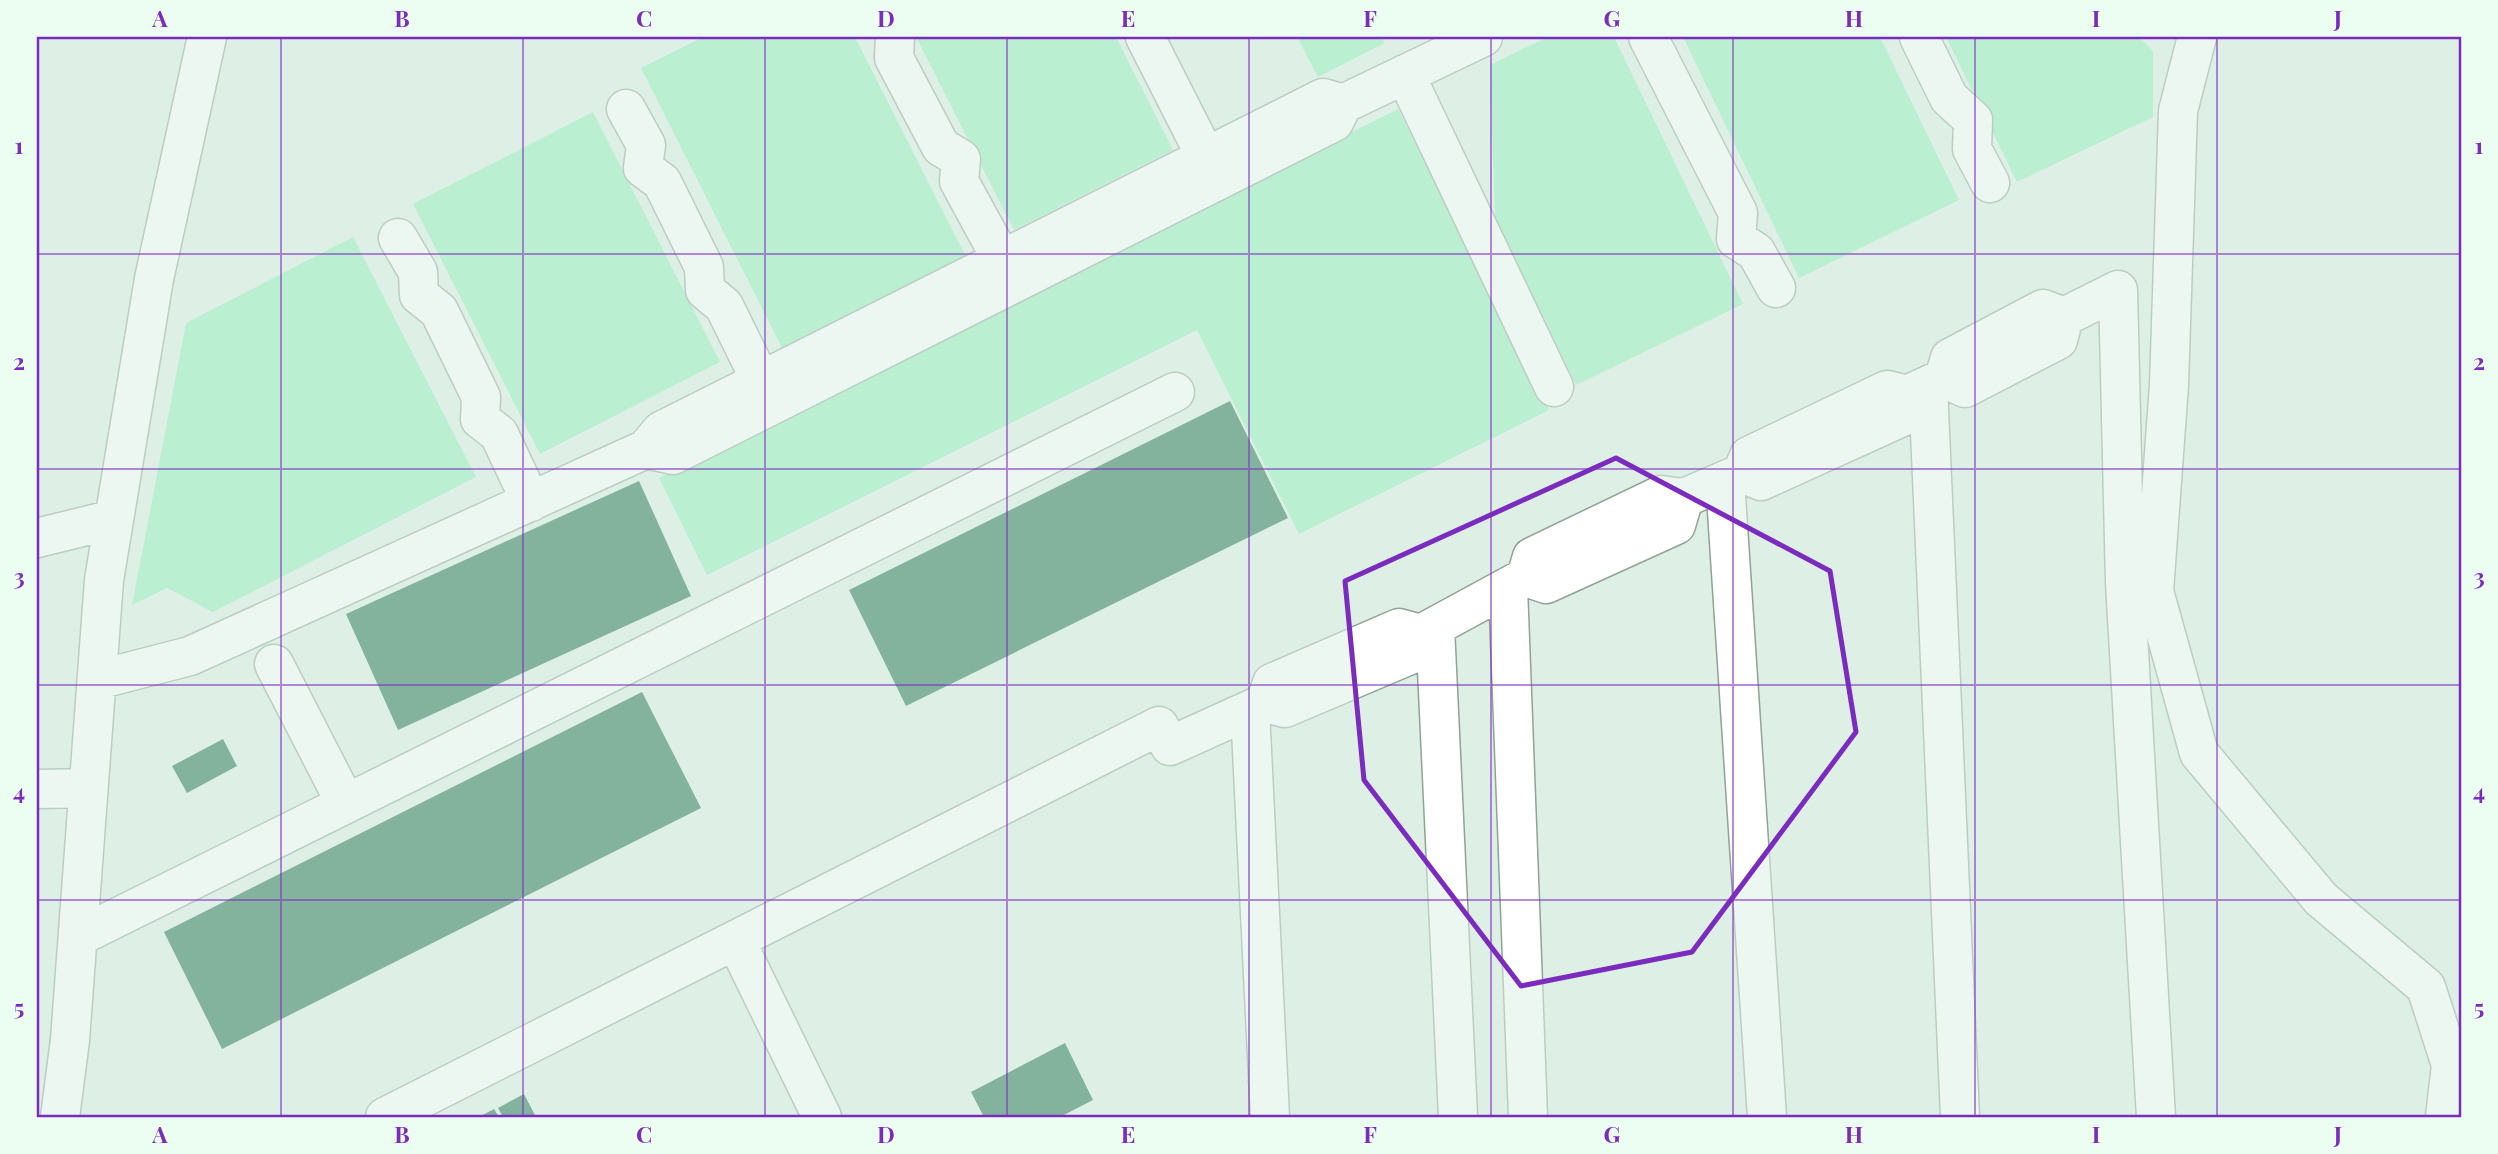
<svg xmlns="http://www.w3.org/2000/svg" width="2498" height="1154" font-family="'Playfair Display',serif">
<style>
.green{fill:#8eeeb9}
.building{fill:#166843}
.lines{fill:none;stroke-linecap:round;stroke-linejoin:round}
.minor-casing{stroke:#91a297;stroke-width:41}
.minor{stroke:#fff;stroke-width:38}
.marked{fill:none;stroke:#7b2cbf;stroke-width:5;stroke-linejoin:round}
.grid{fill:none;stroke:#7b2cbf;stroke-width:2;stroke-opacity:0.55}
.neatline{fill:none;stroke:#7b2cbf;stroke-width:2.5}
.grid-label{font-size:23px;text-anchor:middle;font-weight:bold;fill:#7b2cbf}
</style>
<rect width="100%" height="100%" fill="#def0e5"/>
<path class="green" d="M703,37H855L966,257L783,350L641,68Z
M916,37H1116L1173,150L1014,230Z
M1297,37H1381L1385,43L1318,77Z
M1548,37H1614L1743,304L1576,385L1495,217L1490,65Z
M1683,37H1880L1959,200L1799,278Z
M1946,37H2139L2153,51V117L2017,182Z
M1398,109L1549,410L1299,534L1197,330L707,575L659,478Z
M593,112L720,362L540,454L413,204Z
M353,237L476,477L213,612L167,588L132,605L186,323Z"/>
<path class="building" d="M1230,401L1288,518L906,706L849,590Z
M639,481L691,596L398,730L346,614Z
M642,692L701,808L222,1049L164,932Z
M223,739L237,766L187,793L172,766Z
M1065,1043L1093,1100L1060,1117H984L971,1092Z
M524,1094L536,1117H503L498,1108Z
M494,1109L499,1117H479Z"/>
<g class="lines">
<defs>
<path id="minor" d="M895,37L894,58L941,147L961,159L959,181L1002,260
M1145,37L1206,157
M1648,37L1738,213L1736,239L1756,252L1776,288
M1919,37L1949,98L1973,120L1972,149L1990,183
M2197,37L2178,111L2169,385L2154,591L2199,753L2321,899L2426,987L2451,1065L2445,1117
M1405,74L1554,387
M1343,104L1323,98L661,431L646,449L673,455L1334,122L1343,104L1483,37
M626,109L646,145L643,168L662,182L704,267L705,290L724,306L761,381
M398,238L418,272L419,295L439,311L481,397L480,419L499,434L531,502
M1944,378L1950,358L2043,309L2064,317
M1928,386L1960,1117
M1742,473L1749,456L1887,390L1907,395
M1725,481L1767,1117
M37,538L114,519
M1526,577L1532,557L1661,495L1684,498
M1508,587L1528,1117
M1435,627L1458,1117
M274,664L346,804
M97,680L190,656L646,449
M1265,703L1272,683L1399,628L1421,634
M1250,710L1270,1117
M37,789L88,788
M78,937L1175,392
M736,941L822,1117
M60,1117L70,1040L104,580L154,279L207,37
M385,1117L1159,726L1170,746L1265,703L1285,708L1410,655L1421,634L1526,577L1546,584L1676,525L1684,498L1742,473L1761,481L1902,417L1907,395L1944,378L1965,388L2058,340L2064,317L2118,290L2125,583L2156,1117"/>
</defs>
<use href="#minor" class="minor-casing"/>
<use href="#minor" class="minor"/>
</g>
<path d="M0 0H2498V1154H0ZM1616,458L1830,571L1856,732L1692,952L1521,986L1364,780L1345,581Z" fill="#def0e5" fill-opacity=".55" fill-rule="evenodd"/>
<path class="marked" d="M1616,458L1830,571L1856,732L1692,952L1521,986L1364,780L1345,581Z"/>
<path class="grid" d="M281,37V1117M523,37V1117M765,37V1117M1007,37V1117M1249,37V1117M1491,37V1117M1733,37V1117M1975,37V1117M2217,37V1117M37,254H2461M37,469H2461M37,685H2461M37,900H2461"/>
<rect width="2498" height="1154" fill="none" stroke="#ecfef2" stroke-width="77"/>
<rect x="38" y="38" width="2422" height="1078" class="neatline"/>
<g class="grid-label">
<text x="160" y="27">A</text>
<text x="402" y="27">B</text>
<text x="644" y="27">C</text>
<text x="886" y="27">D</text>
<text x="1128" y="27">E</text>
<text x="1370" y="27">F</text>
<text x="1612" y="27">G</text>
<text x="1854" y="27">H</text>
<text x="2096" y="27">I</text>
<text x="2338" y="27">J</text>
<text x="19" y="154">1</text>
<text x="2479" y="154">1</text>
<text x="19" y="370">2</text>
<text x="2479" y="370">2</text>
<text x="19" y="585">3</text>
<text x="2479" y="585">3</text>
<text x="19" y="800">4</text>
<text x="2479" y="800">4</text>
<text x="19" y="1016">5</text>
<text x="2479" y="1016">5</text>
<text x="160" y="1143">A</text>
<text x="402" y="1143">B</text>
<text x="644" y="1143">C</text>
<text x="886" y="1143">D</text>
<text x="1128" y="1143">E</text>
<text x="1370" y="1143">F</text>
<text x="1612" y="1143">G</text>
<text x="1854" y="1143">H</text>
<text x="2096" y="1143">I</text>
<text x="2338" y="1143">J</text>
</g>
</svg>
